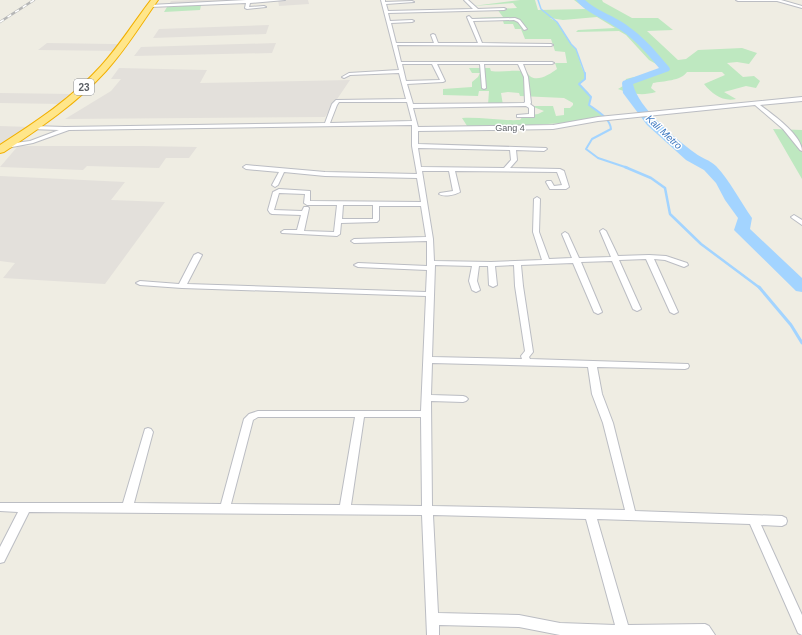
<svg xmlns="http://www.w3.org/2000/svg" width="802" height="635" font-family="Helvetica,sans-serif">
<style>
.industrial{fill:#e3e0db}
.green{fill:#bee8c0}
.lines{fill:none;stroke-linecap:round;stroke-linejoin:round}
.stream-far3{stroke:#a3d4ff;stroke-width:1.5}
.stream-far2{stroke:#a3d4ff;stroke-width:2}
.stream-far1{stroke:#a3d4ff;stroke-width:2.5}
.stream{stroke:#a3d4ff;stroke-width:3}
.river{fill:#a3d4ff;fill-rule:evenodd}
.street-casing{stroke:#bbbdc3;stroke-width:2}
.highway-casing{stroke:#f2b000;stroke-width:2}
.street{fill:#fff;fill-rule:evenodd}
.highway{fill:#ffe68a;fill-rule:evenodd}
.rail-casing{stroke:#b5b6b6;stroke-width:2.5}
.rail{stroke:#fff;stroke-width:1.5;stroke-dasharray:4.5;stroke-linecap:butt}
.labels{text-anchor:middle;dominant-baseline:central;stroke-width:3;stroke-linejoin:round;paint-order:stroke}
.far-street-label{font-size:9px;fill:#5b5f65;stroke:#fff}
.shield{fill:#fff;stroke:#8c8f93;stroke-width:1}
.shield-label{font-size:10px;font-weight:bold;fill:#5b5f65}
.far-water-label{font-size:10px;font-style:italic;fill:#3d78c0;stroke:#fff}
</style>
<rect width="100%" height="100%" fill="#efede3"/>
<path class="industrial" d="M193,0H250L249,2L167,7L171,1Z
M278,0H308L309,4L279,6Z
M269,25L266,34L153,38L159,29Z
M47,43L112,44H127L121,51L38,50Z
M276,43L272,53L134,56L141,47Z
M119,68L207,70L200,83L350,80L325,117L65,119L111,91L121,79H111Z
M0,93L73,94L61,104L0,103Z
M0,126L30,127L7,144H0Z
M18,146H143L197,147L189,158H166L159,168L87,166L83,170L0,167Z
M0,176L125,182L111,200L165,202L105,284L3,278L15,263L0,261Z"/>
<path class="green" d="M520,0H535L538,10L586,9L574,0H602L603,2L632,18H658L673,30L647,31L678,60L686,59L698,50L742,48L757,53L749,64L737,62L727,63L743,77L754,76L760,81L756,88L746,86L724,92L736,99C723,102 712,94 704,84L725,75L722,72H687C681,81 663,81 653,83L651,88L656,92C642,96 632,94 618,89L623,86L626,79C639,75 653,76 665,69L649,60L626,35L619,31L576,32L578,30L615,28L597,17L563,20L550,18L557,22L571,44L576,49L582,68L586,76L585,79L579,84L588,92L591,97L589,105L605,118L563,123L469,129L462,118C482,117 500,121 520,120L523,116L538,114L544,111L531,106H553L556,116L564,115V108H570L573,105V103L564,98L520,96L519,93L508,92L501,93L503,105H488L489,91H479L478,96L443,95V89L472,87V82L478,77L480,73H472L469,68H490L491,71C504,73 513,69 527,72C533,85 549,75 557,69L555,63H567L565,52L555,51L551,39H525L521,29H515L513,24H504L503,21L471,20L474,18L503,17L497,9L517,8L513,3L473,6Z
M201,5L200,10L164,12L167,7Z
M773,129L802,130V179Z"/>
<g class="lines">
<path class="stream-far3" d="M538,0L541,9L557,22L571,44L576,49L585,74"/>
<path class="stream-far2" d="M585,73V79L579,84L591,97L589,105C597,111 610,118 611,129L592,139L586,149L598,158L628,168"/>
<path class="stream-far1" d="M625,167L651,178L665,188L670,214L701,244L760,288"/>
<path class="stream" d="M759,287L791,325L802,343"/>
<path class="river" d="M576,0H585C596,10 609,14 622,22C643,36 653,48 669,67L670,69L669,71L633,84C638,108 676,139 695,153C701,158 710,160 716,166C730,181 740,201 752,218L750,229L802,278V292L796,291L737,233L734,230L738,218L725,200L716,183L704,170L686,160L647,125L623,93L622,83L623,81L659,68C645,51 633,37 614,26C601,17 586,13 576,0Z"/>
<defs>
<path id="street" d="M246,0H285L250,3L249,7L264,6L266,7L247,9L245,8L246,3L150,7L148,6L150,5Z
M381,0H385V2L412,1L414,2L386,4L388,11L473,9L464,0H468L478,9L504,8L506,9L504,10L388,13L390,21L412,20L414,21L412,22L391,23L396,43H434L431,35L433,34L435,35L438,43H478L467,17L469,16L472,19L515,18L520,20L527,29L524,30L518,22L514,20L473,21L482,43L551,44L553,45L551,46L397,45L401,62H552L554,63L552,64H523L528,77L531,103L530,104L534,107V117H517V115L529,114V108L526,106L413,108L418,127L553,125L598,117L802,97V101L760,105C772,114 802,135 802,151L800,150L783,129L755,105L598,121L553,129L418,131V144L546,148L547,149L544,151L516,150L517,160L510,168L560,169L564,171L569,187L566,189H550L546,182L547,181H551L554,186L562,185L557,172L455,171L460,192C455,195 444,197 439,194L440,193L453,191L449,171H422L433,239L434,261L491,262L542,260L533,232L534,199L537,197L540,199L539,232L549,259L572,258L562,234L565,232L568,234L579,258L611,257L600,231L603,229L606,231L618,256L649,255L666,256L687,263L688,265L684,267L665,260L654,259L678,312L674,314L670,312L646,259L619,260L641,309L637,311L633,309L612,261L581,262L602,312L598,314L594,312L573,263L521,265L523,286L533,352L529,357L530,359L688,364L689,366L688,368L685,369L597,367L602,394L613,423L635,511L782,516L786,518L787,521L786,524L782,526L761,525L802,615V635L798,633L750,524L597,519L628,625L705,624L709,626L715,635H560L519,627L439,625V635H427L422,515L29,512L4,562L0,563V547L18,512L0,511V503H123L145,429L148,428L151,429L153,432L134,503L221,504L244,419L249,414L258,411H421L426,296L182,288L140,285L136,283L140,281L179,284L194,255L198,253L202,255L187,284L426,292L427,270L358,267L354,265L358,263L427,266V241L354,243L351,241L354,239L426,237L421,206H379V220L377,222L341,223L340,234L337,236L282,233L281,232L284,230H297L301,215L272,214L270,213L268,210L273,192L279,189L310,191V201L421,202L417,178L325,176L284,172L278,185L275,187L272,185L279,172L246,169L243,167L246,165L325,172L417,174L412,146V125L69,130L33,143L7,148L4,146L7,144L30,141L59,130L30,129L29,128L32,126L65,127L325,123L332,104L336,100L406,99L399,73L350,75L344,78L342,77L349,73L399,70ZM402,64H432L440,80L406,81ZM437,64H480L482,88L484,89L486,88L484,64H518L524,77L525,102L524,103L413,104L407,84L443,82L445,81ZM339,102H407L412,121L330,123L337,105ZM418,148L510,150L511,160L504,168L421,167ZM279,193L305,194L304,203L307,205H337L334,232L304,231L309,208L308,207H304L302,211L274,210ZM343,205H373V219H342ZM435,265L472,266L469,281L472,290L476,292L480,290L477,281L479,266H488L489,285L493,287L497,285L495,266L514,265L515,286L525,351L521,356L522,359L432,357ZM432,363L588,367L592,394L603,423L625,510L432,506L431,401L463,402L466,401L468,399L466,397L463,396L431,395ZM258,417H355L340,505L231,504L253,420ZM364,417H421L422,506L351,505ZM433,515L586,519L615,625L560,623L519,615L438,613Z
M736,0H781L802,6V8L777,1H738Z
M794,215L802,220V225L792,218L791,217Z"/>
<path id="highway" d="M151,0H158C141,24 126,49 106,71C77,103 40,128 4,152L0,153V145C36,122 72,98 101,66C120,45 134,22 151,0Z"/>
</defs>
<use href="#street" class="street-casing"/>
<use href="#highway" class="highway-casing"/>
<use href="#street" class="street"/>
<use href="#highway" class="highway"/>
<defs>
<path id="rail" d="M0,22L34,0"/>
</defs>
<use href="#rail" class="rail-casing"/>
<use href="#rail" class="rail"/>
</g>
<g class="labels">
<g class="far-street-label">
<text x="510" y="128">Gang 4</text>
</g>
<rect class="shield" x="74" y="79" width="20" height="16" rx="3"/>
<g class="shield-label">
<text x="84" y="87">23</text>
</g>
<g class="far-water-label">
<text transform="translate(664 132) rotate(43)">Kali Metro</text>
</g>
</g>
</svg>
